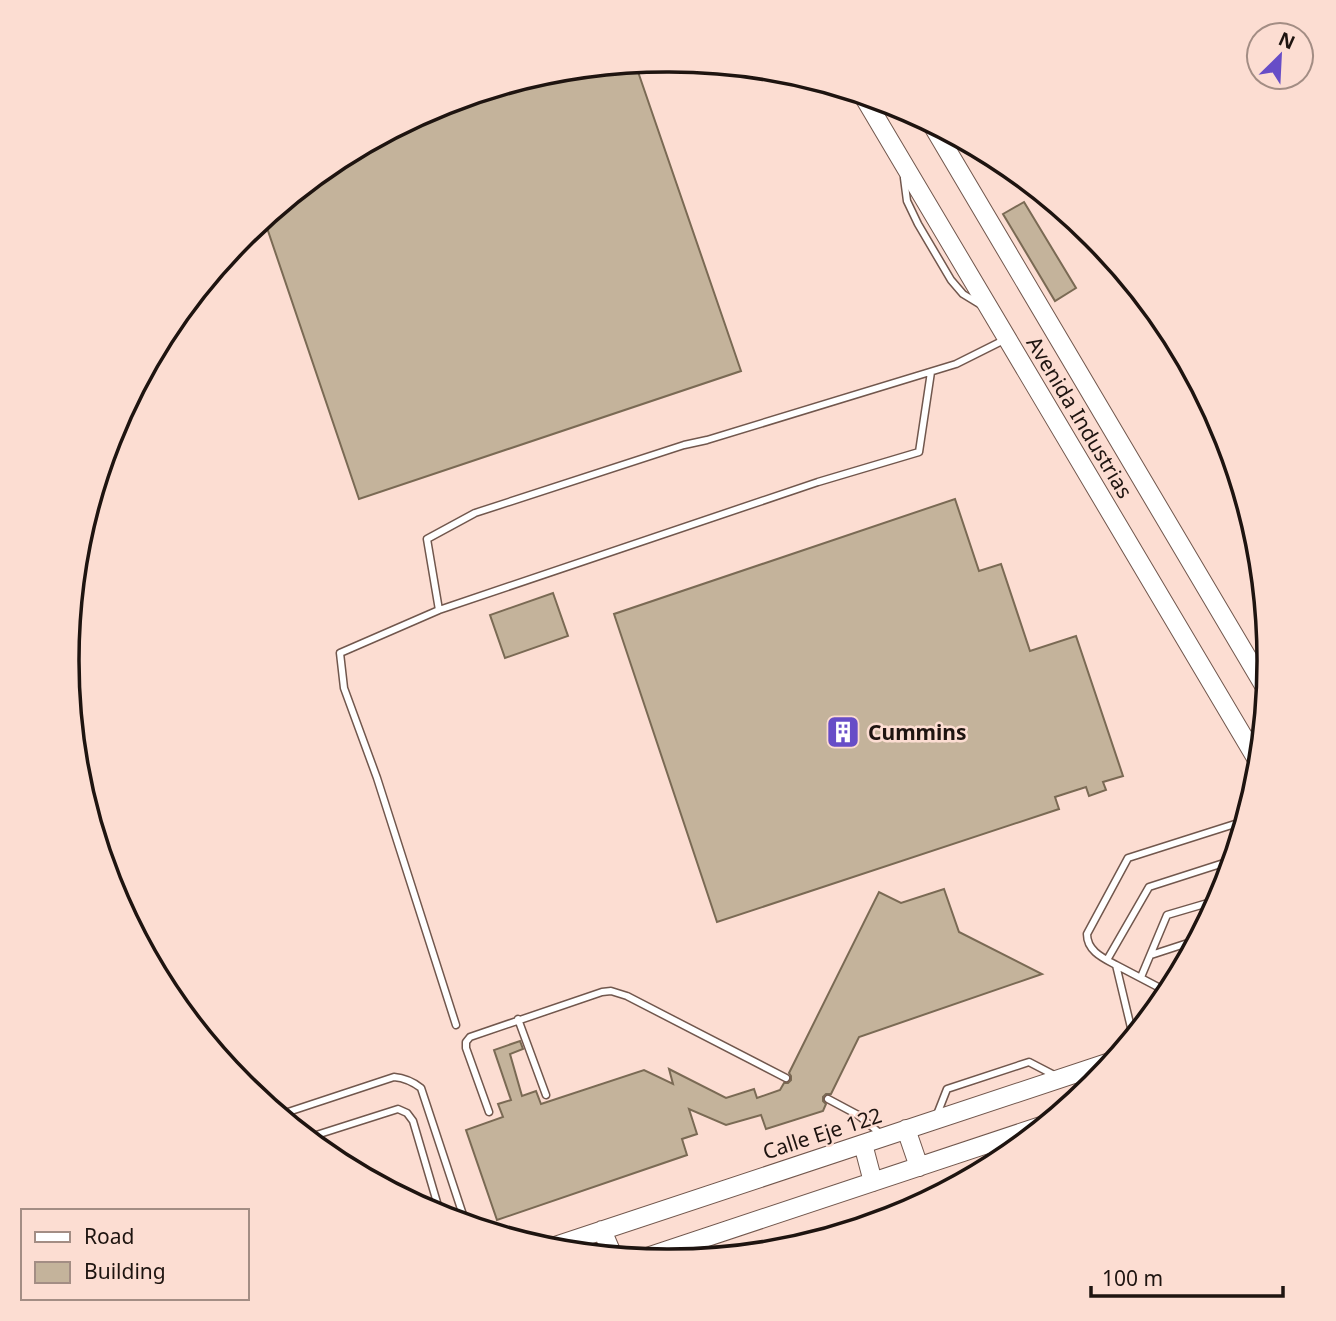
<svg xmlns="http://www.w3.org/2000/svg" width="1336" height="1321" font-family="'Noto Sans',sans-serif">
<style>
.building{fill:#c4b39b;stroke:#7a6a54;stroke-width:2}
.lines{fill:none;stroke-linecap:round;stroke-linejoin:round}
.lane-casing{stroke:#71574d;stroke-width:9}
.secondary-casing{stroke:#71574d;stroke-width:20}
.lane{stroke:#fff;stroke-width:6}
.secondary{stroke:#fff;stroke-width:18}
.labels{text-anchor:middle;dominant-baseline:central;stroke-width:5;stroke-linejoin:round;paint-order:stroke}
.street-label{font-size:21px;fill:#1e1410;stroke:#fcddd2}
.poi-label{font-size:21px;font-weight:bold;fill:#1e1410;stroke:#fcddd2;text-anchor:start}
.rim{fill:none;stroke:#1e1410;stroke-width:3.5}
</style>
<rect width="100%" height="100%" fill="#fcddd2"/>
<path class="building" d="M635,63L741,371L359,499L264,219L334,161L438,105L551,71Z
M1024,202L1076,288L1055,301L1003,214Z
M955,499L979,571L1001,564L1030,651L1076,636L1123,776L1103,782L1106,790L1089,796L1086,787L1055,797L1059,809L717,922L614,614Z
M553,593L568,636L505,658L490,615Z
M944,889L959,932L1042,974L859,1037L831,1094H826L823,1097V1101L826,1104L823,1111L766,1129L761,1115L726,1125L689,1109L697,1134L682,1139L687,1155L497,1220L466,1130L503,1117L498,1104L511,1100L494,1050L520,1041L523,1049L510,1054L522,1096L536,1091L541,1104L644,1070L673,1084L669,1069L726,1098L754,1089L757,1098L780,1090L784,1083H788L791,1080V1076L789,1073L879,892L901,903Z"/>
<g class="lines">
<defs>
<path id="lane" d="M904,178L907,201L918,224L951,280L963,294L981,305
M439,610L427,539L475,513L684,445L707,440L956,364L1004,340
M1151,955L1197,940
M1107,960L1149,887L1233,860
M1116,965L1158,987L1171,988
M1141,977L1167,915L1218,900
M518,1019L546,1095
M456,1025L377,778L344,688L340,653L439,610L818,482L919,452L931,372
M1133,1036L1116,965C1103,958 1087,951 1087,934L1128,858L1238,823L1241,832
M828,1099L858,1115L882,1135
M489,1112L466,1048V1042L470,1037L602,992L611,991L627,996L786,1078
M279,1115L394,1077C405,1078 412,1081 421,1088L466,1224
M936,1117L947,1089L1029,1062L1056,1076
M307,1138L398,1109L407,1113L413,1121L441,1216"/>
<path id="secondary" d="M862,94L1259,763
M931,123L1266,689
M906,1129L919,1167
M863,1144L873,1182
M602,1230L613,1256
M546,1249L1113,1061
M641,1259L1044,1125"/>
</defs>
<use href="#lane" class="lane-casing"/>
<use href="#secondary" class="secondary-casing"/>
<use href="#lane" class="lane"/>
<use href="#secondary" class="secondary"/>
</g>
<defs>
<symbol id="building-square" viewBox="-11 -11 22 22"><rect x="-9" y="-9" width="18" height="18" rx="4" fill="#674dc7" stroke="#fcddd2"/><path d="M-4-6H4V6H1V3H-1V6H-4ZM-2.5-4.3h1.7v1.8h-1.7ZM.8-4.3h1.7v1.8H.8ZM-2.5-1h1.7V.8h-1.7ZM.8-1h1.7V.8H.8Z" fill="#fff"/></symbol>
</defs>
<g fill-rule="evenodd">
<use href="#building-square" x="824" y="713" width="38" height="38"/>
</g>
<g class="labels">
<g class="street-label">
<text transform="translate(1080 417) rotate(59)">Avenida Industrias</text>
<text transform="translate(822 1133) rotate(-18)">Calle Eje 122</text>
</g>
<g class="poi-label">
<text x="868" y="732">Cummins</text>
</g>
</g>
<path d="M0 0H1336V1321H0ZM667 72H669A588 588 0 0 1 1257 660V661A588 588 0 0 1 669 1249H667A588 588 0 0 1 79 661V660A588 588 0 0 1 667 72Z" fill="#fcddd2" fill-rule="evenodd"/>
<path class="rim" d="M667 72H669A588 588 0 0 1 1257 660V661A588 588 0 0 1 669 1249H667A588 588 0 0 1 79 661V660A588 588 0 0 1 667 72Z"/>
<rect x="21" y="1209" width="228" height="91" fill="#fcddd2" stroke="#a38d84" stroke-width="2"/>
<rect x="35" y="1232" width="35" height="10" fill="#ffffff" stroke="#a38d84" stroke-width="2"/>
<text x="84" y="1244" font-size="21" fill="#1e1410">Road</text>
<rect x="35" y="1262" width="35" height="21" fill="#c4b39b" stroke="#a38d84" stroke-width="2"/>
<text x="84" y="1279" font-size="21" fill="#1e1410">Building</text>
<g transform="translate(1280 56) rotate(24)"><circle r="33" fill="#fcddd2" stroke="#a38d84" stroke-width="2"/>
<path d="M0-5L12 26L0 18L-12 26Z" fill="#674dc7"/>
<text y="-10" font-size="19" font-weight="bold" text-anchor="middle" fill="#1e1410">N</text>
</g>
<path d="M1091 1286v10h192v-10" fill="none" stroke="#1e1410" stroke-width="3.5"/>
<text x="1102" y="1286" font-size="21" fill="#1e1410" stroke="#fcddd2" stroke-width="5" paint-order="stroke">100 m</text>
</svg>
